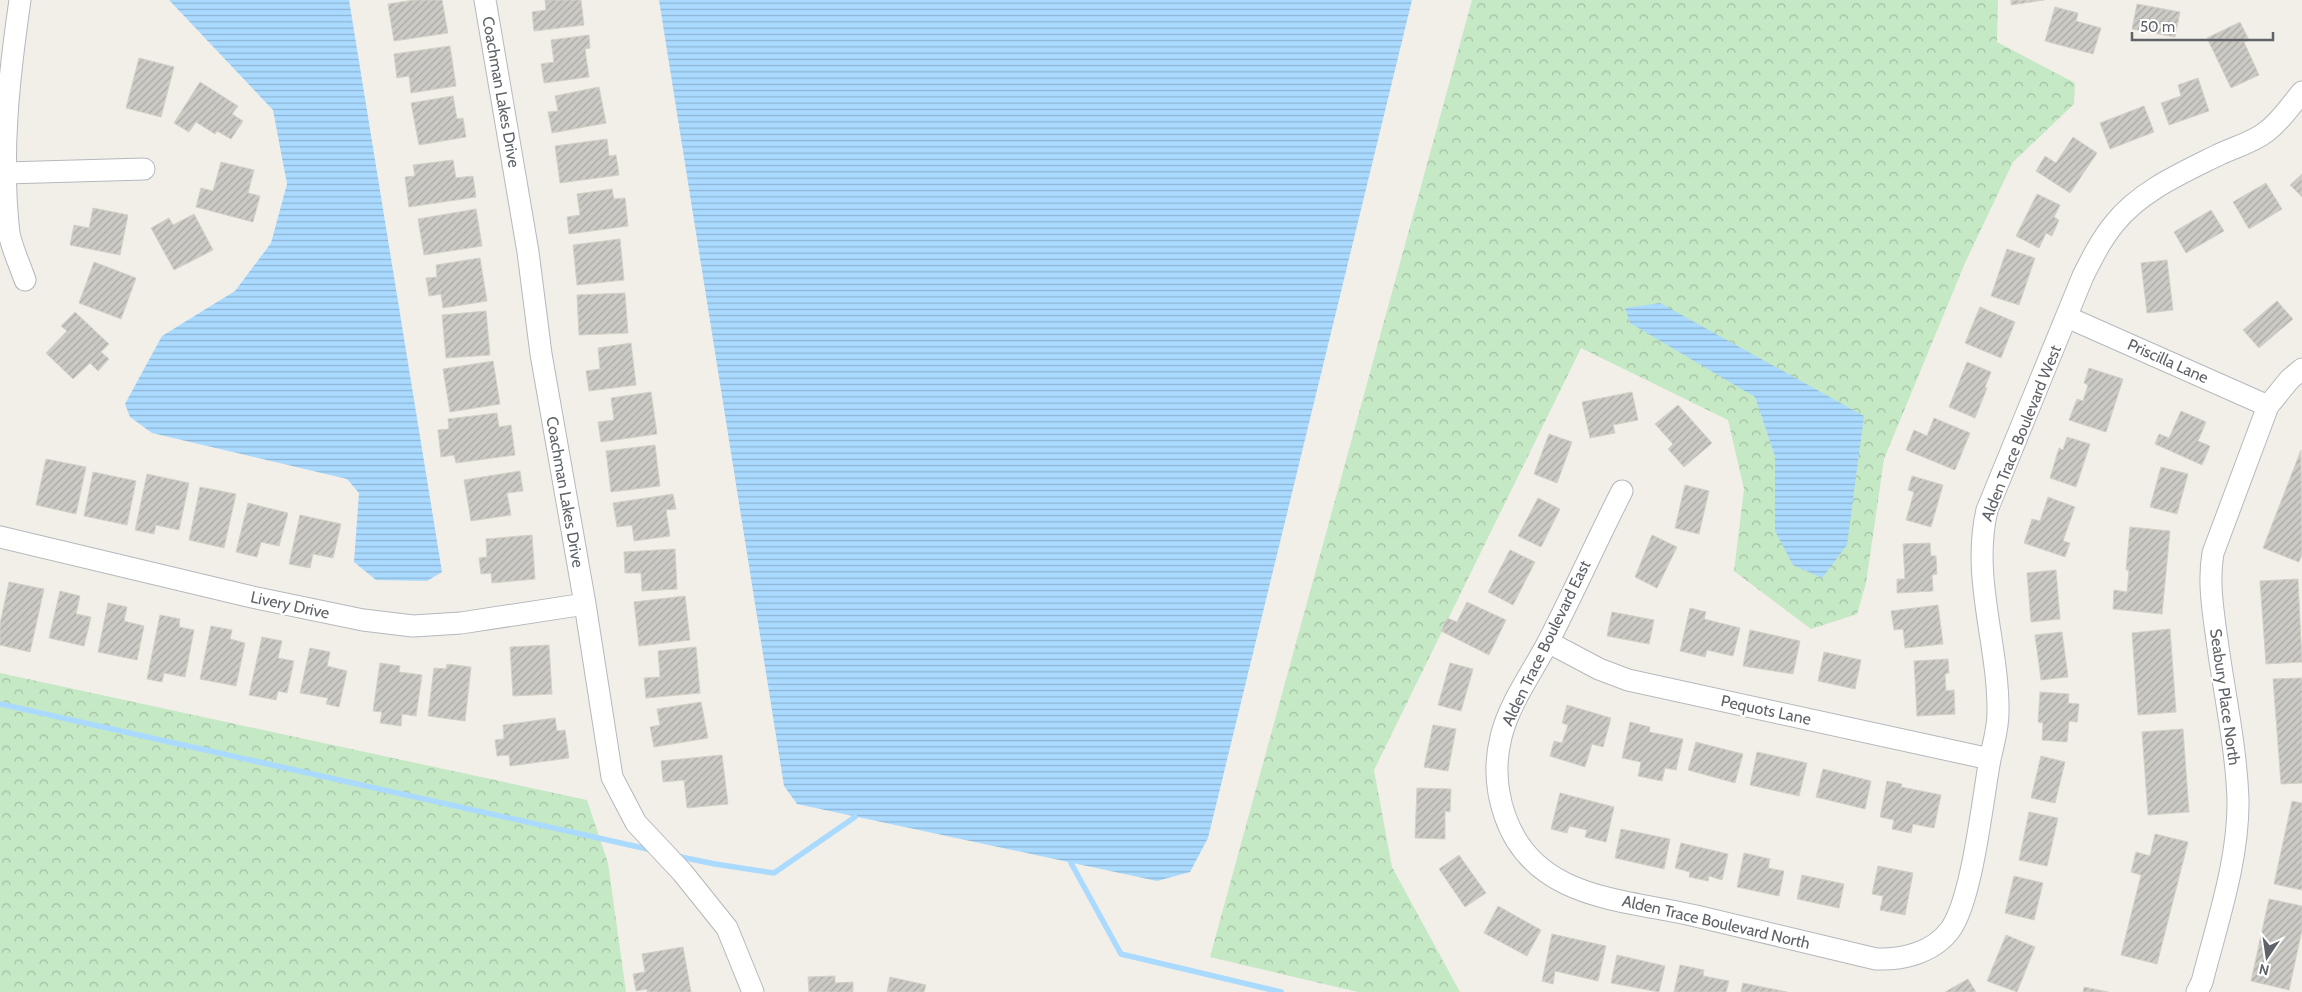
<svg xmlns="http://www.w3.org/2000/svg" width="2302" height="992" font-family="Cabin,sans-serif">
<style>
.forest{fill:url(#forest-crowns);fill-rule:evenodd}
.water{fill:url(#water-rules)}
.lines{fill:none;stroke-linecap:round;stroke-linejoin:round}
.stream{stroke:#aadaff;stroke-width:5.5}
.building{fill:url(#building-hatch);stroke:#d6d1c6}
.minor-casing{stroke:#b5b8bc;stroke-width:23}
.minor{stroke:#fff;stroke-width:21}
.labels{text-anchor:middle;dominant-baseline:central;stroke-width:4.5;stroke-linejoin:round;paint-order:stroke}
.street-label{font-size:16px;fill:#5f6368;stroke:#fff}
</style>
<defs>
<pattern id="forest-crowns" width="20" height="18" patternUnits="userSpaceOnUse" patternTransform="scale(1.25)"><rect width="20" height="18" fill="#c5e8c5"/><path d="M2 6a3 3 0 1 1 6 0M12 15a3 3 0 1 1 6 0" fill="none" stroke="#a3c0a4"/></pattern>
<pattern id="water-rules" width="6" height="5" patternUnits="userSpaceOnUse" patternTransform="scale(1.25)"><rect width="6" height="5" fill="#aadaff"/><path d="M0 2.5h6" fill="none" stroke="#8eb4d2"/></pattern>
<pattern id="building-hatch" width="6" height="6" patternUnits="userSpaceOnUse" patternTransform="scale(1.25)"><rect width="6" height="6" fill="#cccac5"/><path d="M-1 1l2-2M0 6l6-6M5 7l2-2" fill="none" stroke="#a9a8a4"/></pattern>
</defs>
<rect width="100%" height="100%" fill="#f1efe8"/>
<path class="forest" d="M1472,0H1998L1997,42L2075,83L2074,104L2013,162L1965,263L1884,459L1866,583L1857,614L1811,629L1734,571L1744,489L1728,420L1581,348L1374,770L1392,867L1460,992H1358L1210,957ZM1755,397L1847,545L1775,531V457Z
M0,673L587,800L608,863L626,992H0Z"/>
<path class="water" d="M169,0H349L442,572L427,581L376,580L354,562L359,493L347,479L152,433L130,417L125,404L162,336L235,291L271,243L287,184L273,110Z
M659,0H1412L1208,838L1190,872L1157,881L797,804L784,786Z
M1660,303L1864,416L1847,545L1822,578L1793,565L1775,531V457L1755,397L1630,323L1625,308Z"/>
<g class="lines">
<path class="stream" d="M0,704L652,850
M676,856L715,864L774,873L855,817
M1071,863L1121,954L1281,992"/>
</g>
<path class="building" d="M414,0H442L448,33L394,41L388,4Z
M545,0H581L584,25L534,31L532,12L546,10Z
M2011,0H2044L2011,5Z
M2137,4L2180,12L2175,37L2132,29Z
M2055,7L2078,13L2076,21L2101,28L2093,54L2045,41Z
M2240,22L2249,40L2244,42L2259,75L2231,88L2207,38Z
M589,35L590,48L585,49L589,77L544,83L541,64L554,62L551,40Z
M450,46L456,86L411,93L409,76L397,78L394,54Z
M139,58L174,67L161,117L126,108Z
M2198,78L2209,111L2169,125L2161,103L2181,96L2178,85Z
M200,82L238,106L232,114L243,121L231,139L217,131L215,134L196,122L189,132L174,123Z
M599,87L606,123L552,133L548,112L558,111L555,96Z
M453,96L457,119L463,118L466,137L419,145L411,103Z
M2144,106L2154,132L2110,149L2100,123Z
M2073,137L2097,153L2070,193L2036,171L2045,156L2056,163Z
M607,139L609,156L616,155L619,175L560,183L555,146Z
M453,160L456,178L473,176L476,197L409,207L405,177L415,176L413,165Z
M221,162L254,170L248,193L260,196L253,222L196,207L201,188L213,191Z
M2302,174V197L2290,185Z
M2266,183L2282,209L2249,229L2233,202Z
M612,189L614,199L625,198L628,226L569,234L567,217L580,215L577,194Z
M2037,194L2060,205L2054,217L2059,220L2052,236L2046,233L2039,248L2016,236Z
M93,208L128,215L120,255L70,245L74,225L89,228Z
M476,209L482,246L424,255L418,219Z
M2211,210L2224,231L2186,253L2174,232Z
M194,214L213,250L174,270L151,228L169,218L173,225Z
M620,239L624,280L577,285L573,245Z
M2007,249L2035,258L2019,305L1991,296Z
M480,258L487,301L443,308L441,294L429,296L426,278L437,277L436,265Z
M2167,260L2173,310L2147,313L2141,263Z
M94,262L136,278L121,319L79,303Z
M625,293L628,333L579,335L577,295Z
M2277,301L2293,319L2259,348L2243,330Z
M1980,307L2015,322L2001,358L1965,343Z
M486,311L490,355L446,358L442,315Z
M75,312L109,344L101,352L109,359L98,371L90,363L73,379L46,353L67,331L61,326Z
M631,343L636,385L589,391L586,371L600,369L598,348Z
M493,361L500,404L450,412L443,369Z
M1967,362L1991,372L1985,387L1987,388L1975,418L1949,407Z
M2089,368L2123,379L2106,432L2069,420L2077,399L2083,401L2088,385L2084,383Z
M651,392L657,434L601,442L598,422L614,420L611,398Z
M1632,392L1638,420L1613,425L1615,433L1590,438L1582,402Z
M1678,405L1712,443L1684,467L1668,449L1673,444L1655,424Z
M2181,411L2206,422L2198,441L2210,446L2202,465L2155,444L2159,434L2169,438Z
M497,413L499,427L511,425L515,455L456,463L454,455L441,457L438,430L449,429L448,419Z
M1934,418L1970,433L1955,470L1906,450L1914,430L1927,436Z
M1549,434L1572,442L1557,483L1534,474Z
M2067,437L2090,444L2076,487L2050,478L2059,448L2063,450Z
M655,445L660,486L611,492L606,451Z
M2301,450L2302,554L2299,562L2263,548Z
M46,459L86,467L76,514L36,505Z
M2161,467L2188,474L2177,514L2150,507Z
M520,471L523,491L507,493L511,515L471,521L464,480Z
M93,472L136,481L127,525L84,516Z
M147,474L189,483L179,530L156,525L154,534L135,530Z
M1912,476L1943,485L1931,527L1906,520L1914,492L1908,490Z
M1685,485L1709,491L1699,534L1675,528Z
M200,487L236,494L224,548L189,540Z
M673,494L676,509L666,510L670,536L634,541L632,525L617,527L613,503Z
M2048,497L2075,507L2063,541L2070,543L2065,557L2024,543L2032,519L2040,521Z
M1538,498L1560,509L1541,547L1518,536Z
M248,503L288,513L279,546L261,542L257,557L236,552Z
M300,515L341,524L333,558L313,554L310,568L289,564Z
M2130,527L2170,531L2162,614L2113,609L2114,590L2127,592L2129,570H2126Z
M532,535L535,579L492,583L491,573L481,574L479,558L487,557L486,539Z
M1652,535L1677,547L1657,588L1635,577Z
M1930,543L1931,556H1936L1937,574L1932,575L1933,591L1897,593V579H1905L1903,544Z
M675,549L677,589L642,591L641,573H625L624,552Z
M1510,550L1535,562L1513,605L1488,592Z
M2056,570L2060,619L2031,622L2027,573Z
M2298,579L2302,662L2266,664L2260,581Z
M9,582L44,589L30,652L0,645V624Z
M60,591L80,596L76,614L91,617L84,646L49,638Z
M685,596L690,640L639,646L634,602Z
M1467,602L1506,620L1489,655L1441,631L1447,618L1457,622Z
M108,603L127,607L124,621L144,626L137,660L98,652Z
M1938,605L1943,644L1905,648L1903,629L1894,630L1891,611Z
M1690,608L1706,612L1704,619L1740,628L1733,656L1707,650L1705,657L1680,651Z
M1612,612L1654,620L1649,644L1607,636Z
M160,615L180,619L179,627L194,630L185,677L164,673L162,682L147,679Z
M211,626L232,630L230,639L245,643L236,686L200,679Z
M2170,629L2176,712L2138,715L2132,633Z
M1750,630L1800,641L1793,674L1743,666Z
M2062,632L2068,677L2041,680L2035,635Z
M262,637L282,641L278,658L294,661L287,693L278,691L276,700L249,695Z
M549,645L552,694L513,696L510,647Z
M696,647L700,693L646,698L644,678L660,677L658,651Z
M310,648L330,652L327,666L347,671L339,707L326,704L328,698L300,693Z
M1824,652L1861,660L1855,689L1818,681Z
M1948,659L1949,673L1945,674L1946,691L1954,690L1955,714L1917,716L1914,661Z
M380,663L400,666L399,672L422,675L416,716L402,714L401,726L380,723L382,712L373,711Z
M1450,663L1473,669L1461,711L1438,705Z
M447,664L471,667L465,721L428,716L434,668L446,669Z
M2302,678V783L2281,784L2273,679Z
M2040,692L2069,694L2068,703L2079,704L2077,722L2069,721L2067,742L2042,740L2043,723L2038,722Z
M701,702L708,738L654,747L650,727L660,725L657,709Z
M1567,705L1611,718L1603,747L1592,744L1585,767L1550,756L1554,741L1562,743L1568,725L1562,723Z
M555,718L557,731L565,730L569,758L510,766L509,755L497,756L495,740L504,739L503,725Z
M1630,722L1650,727L1649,732L1683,739L1676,770L1665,768L1662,781L1638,776L1641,762L1622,758Z
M1433,725L1456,729L1448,771L1424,767Z
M2183,729L2189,812L2148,815L2142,732Z
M1696,742L1743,754L1735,783L1688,770Z
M1757,752L1807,763L1799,796L1750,785Z
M722,755L728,804L687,808L684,780L663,782L661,761Z
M2041,756L2065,762L2055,803L2031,798Z
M1823,769L1871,781L1865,809L1816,797Z
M1887,781L1902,784L1901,787L1941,795L1934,828L1913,824L1911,833L1892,829L1894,820L1880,817Z
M1417,788L1451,789L1450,812L1445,811V839L1415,838Z
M1560,793L1614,807L1606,842L1585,837L1587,830L1569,826L1567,833L1551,829Z
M2292,801L2302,803V890L2274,884Z
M2029,812L2058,818L2047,866L2019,860Z
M1621,829L1670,839L1664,869L1615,858Z
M2155,834L2188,842L2157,964L2121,955L2141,875L2131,872L2136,852L2150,856Z
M1681,843L1728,854L1722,880L1709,876L1708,881L1689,877L1690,872L1675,868Z
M1744,853L1770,859L1768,868L1784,871L1779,896L1737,887Z
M1459,855L1486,893L1465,907L1439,869Z
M1878,866L1913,873L1905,915L1880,910L1883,896L1872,894Z
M1802,875L1844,884L1839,908L1797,899Z
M2014,876L2043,883L2034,920L2005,913Z
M2269,899L2302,906V930L2289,990L2251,981Z
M1498,906L1541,930L1527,956L1484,933Z
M1552,934L1606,946L1598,981L1555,971L1553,984L1542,981Z
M2006,935L2035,947L2017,992L1987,981Z
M683,947L691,992H647V989L636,991L633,974L645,972L642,954Z
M1617,955L1665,966L1659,992L1611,983Z
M1680,965L1704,970L1703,976L1729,981L1726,992H1674Z
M835,976V983L853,982V992H809L808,977Z
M890,977L926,985L924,992H887Z
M1968,979L1976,992H1945Z
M1743,983L1787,992H1741Z
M2084,987L2108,992H2083Z"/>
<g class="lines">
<defs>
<path id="minor" d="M20,0C9,76 0,156 9,233C12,249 20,265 25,280
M485,0L528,252L541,354L585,604L612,777L636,823L682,872L727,928L753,992
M6,173L144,169
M2067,317L2268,406
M1622,491C1596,542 1573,594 1547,644C1531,674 1509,704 1501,737C1494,765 1496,790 1505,816C1534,900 1623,899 1696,916C1756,930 1816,945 1876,959C1902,960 1933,953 1950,930C1972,900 1982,804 1989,765C1992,747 1998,731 1998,713C1999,645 1971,578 1987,510L2083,276C2092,258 2101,240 2114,224C2140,191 2182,173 2218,155C2234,147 2252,143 2266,132C2280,122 2291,105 2302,92
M0,537L252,597L363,620L413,626L461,623L585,604
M1548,642L1599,669L1628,680L1990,759
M2197,992L2202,982C2217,923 2239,860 2238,799C2236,746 2224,692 2217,640C2213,611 2208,581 2213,553L2268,406L2290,379L2302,369"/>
</defs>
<use href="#minor" class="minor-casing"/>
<use href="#minor" class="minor"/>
</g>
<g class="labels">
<g class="street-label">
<text transform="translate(501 92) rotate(80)">Coachman Lakes Drive</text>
<text transform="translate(2168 361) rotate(24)">Priscilla Lane</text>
<text transform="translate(2021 433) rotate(-68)">Alden Trace Boulevard West</text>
<text transform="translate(565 492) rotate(80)">Coachman Lakes Drive</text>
<text transform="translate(290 605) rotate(12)">Livery Drive</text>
<text transform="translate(1546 643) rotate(-64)">Alden Trace Boulevard East</text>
<text transform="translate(2225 697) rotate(82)">Seabury Place North</text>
<text transform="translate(1766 710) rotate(12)">Pequots Lane</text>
<text transform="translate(1716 922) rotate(13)">Alden Trace Boulevard North</text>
</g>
</g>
<g transform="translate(2267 957) rotate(193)" stroke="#ffffff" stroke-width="4" paint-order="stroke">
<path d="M0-4L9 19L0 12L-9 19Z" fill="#5f6368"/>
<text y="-8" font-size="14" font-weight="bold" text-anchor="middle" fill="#5f6368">N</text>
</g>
<path d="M2132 32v8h141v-8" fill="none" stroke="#5f6368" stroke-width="2.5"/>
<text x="2140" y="32" font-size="15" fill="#5f6368" stroke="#ffffff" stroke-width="4" paint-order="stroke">50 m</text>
</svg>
